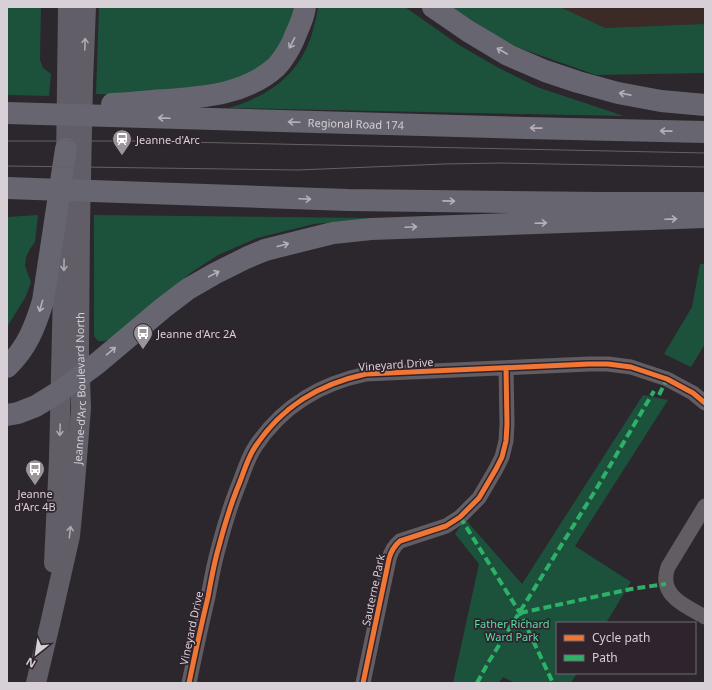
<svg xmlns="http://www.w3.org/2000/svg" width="712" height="690" font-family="'Noto Sans',sans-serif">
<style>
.commercial{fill:#3b2a25}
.green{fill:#1c513c}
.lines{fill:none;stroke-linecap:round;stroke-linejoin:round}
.minor{stroke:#625d62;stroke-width:15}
.major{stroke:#625e67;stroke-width:20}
.highway{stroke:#67656f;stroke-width:22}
.tram{stroke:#646164;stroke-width:1}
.quiet{stroke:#2db169;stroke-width:4;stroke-dasharray:8 4;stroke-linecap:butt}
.cycleway-casing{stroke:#2f242e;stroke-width:8}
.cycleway{stroke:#f07635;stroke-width:5}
.oneway{stroke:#b5b0b7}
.oneway2{stroke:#aea8af}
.labels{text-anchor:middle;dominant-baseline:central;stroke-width:3.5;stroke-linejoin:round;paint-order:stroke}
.street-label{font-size:11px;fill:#d7d0d6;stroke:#2f242e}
.poi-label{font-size:11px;fill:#d7d0d6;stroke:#2f242e;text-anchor:start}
.park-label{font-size:11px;fill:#5adda6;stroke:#2f242e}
</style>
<rect width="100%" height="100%" fill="#2c272c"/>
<path class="commercial" d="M533,7H705V36L598,33Z"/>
<path class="green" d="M7,7H41L40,60L43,68L51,74L49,96L7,95Z
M99,7H294L291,25L282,45L253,76L147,96L96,94Z
M318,7H405L459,45L497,67L537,87L624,116L229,108C237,105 245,103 253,99C282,86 302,65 312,34C314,25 317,17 318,7Z
M452,7H560L605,28L705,24V73L596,75L508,44L464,15Z
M38,215L35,242L30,249L26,257L25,266L31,282L26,296L7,327V217Z
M94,215L376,218L314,224L257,238L218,255L192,272L170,291L110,339L104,341H98L94,336Z
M700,264H705V344L691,367L664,354L692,307Z
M643,395L668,400L575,546L631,582L606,623H557V673H577L571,683H515L503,677L499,683H453L479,564L455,534L465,519L522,584Z"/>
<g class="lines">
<path class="minor" d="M705,506L668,567C667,570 666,573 666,576C663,598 690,608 705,617
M189,683C195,654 201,626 208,597C211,580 214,563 219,546C224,527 230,507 237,489C243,475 247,459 255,447C282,406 319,384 366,374L589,364H608L631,367L667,379L693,393L705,403
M363,683L389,559C391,551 394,546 400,541L446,526L460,517L479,498L496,469L502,457L506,441L507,424L506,368"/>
<g class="major">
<path d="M66,165L68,7"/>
<path d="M54,563L59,459L65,205"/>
<path id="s1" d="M36,683L50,624L70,536L74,495L81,408L79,351L80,226L83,82L86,7"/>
</g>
<g class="highway">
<path d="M433,7L468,31L508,55L545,71L578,82L618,93L661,101L705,105"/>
<path d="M112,104C130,103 148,101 167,100C205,97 246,94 276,67C283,60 292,45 295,36C299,27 304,17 305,7"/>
<path id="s2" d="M7,113L526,128L705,132"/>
<path d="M7,188L348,200L601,203H702"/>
<path d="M7,367C27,348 35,327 43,301L66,149"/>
<path d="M7,415L18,413L36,406L60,391L94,366L163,308L188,289L214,274L246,258L265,250L333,233L371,229L705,217"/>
</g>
<path class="tram" d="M7,141H134L705,153
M7,166L298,170L444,164L501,163L705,167"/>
<path class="quiet" d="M659,395L667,379
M460,517L520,613L553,683
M520,613L631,589L666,584
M477,683L488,663L595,491L654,391"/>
<defs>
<path id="cycleway" d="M189,683C195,654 201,626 208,597C211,580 214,563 219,546C224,527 230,507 237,489C243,475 247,459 255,447C282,406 319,384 366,374L589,364H608L631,367L667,379L693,393L705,403
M363,683L389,559C391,551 394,546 400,541L446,526L460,517L479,498L496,469L502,457L506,441L507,424L506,368"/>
</defs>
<use href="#cycleway" class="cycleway-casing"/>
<use href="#cycleway" class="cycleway"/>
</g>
<defs><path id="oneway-shaft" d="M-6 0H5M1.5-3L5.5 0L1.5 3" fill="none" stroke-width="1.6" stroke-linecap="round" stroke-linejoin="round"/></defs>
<g class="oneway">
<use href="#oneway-shaft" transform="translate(292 43) rotate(117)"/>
<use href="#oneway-shaft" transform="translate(502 51) rotate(-150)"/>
<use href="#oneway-shaft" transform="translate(625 94) rotate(-169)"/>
<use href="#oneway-shaft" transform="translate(164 118) rotate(-178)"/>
<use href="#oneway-shaft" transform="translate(294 122) rotate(-178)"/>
<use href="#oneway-shaft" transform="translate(536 128) rotate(-179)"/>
<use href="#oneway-shaft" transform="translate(666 131) rotate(-179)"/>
<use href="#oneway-shaft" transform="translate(305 199) rotate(2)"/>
<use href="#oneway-shaft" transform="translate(449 201) rotate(1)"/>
<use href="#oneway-shaft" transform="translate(671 219) rotate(-2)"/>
<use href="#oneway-shaft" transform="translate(541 223) rotate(-2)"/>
<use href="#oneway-shaft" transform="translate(411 227) rotate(-3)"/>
<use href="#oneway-shaft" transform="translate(283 245) rotate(-15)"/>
<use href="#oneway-shaft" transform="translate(214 274) rotate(-28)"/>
<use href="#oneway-shaft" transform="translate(41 306) rotate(106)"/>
<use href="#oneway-shaft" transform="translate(111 351) rotate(-40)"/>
</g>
<g class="oneway2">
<use href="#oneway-shaft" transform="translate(85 44) rotate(-88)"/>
<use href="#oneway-shaft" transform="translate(64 265) rotate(91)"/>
<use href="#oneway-shaft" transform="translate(60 430) rotate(92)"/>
<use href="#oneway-shaft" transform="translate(70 532) rotate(-83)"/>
</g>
<defs>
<symbol id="station-pin" viewBox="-11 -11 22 30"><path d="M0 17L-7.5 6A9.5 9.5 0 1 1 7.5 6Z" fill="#9b959a" stroke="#2f242e"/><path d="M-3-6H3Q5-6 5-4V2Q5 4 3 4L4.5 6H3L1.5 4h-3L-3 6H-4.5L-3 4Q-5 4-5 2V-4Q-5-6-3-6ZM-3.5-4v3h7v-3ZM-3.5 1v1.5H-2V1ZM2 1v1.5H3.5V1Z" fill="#fff"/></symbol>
<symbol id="bus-pin" viewBox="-11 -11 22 30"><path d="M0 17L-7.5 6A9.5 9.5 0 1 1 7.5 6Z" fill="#9b959a" stroke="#2f242e"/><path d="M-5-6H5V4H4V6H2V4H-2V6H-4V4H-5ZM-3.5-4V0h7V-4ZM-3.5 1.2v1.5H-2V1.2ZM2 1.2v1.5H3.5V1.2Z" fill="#fff"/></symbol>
</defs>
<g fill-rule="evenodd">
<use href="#station-pin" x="111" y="128" width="22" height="30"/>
<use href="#bus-pin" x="132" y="322" width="22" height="30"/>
<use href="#bus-pin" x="24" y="458" width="22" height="30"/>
</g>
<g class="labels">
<g class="street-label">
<text stroke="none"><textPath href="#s2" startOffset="349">Regional Road 174</textPath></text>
<text transform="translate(396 364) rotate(-4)">Vineyard Drive</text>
<text stroke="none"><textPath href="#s1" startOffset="299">Jeanne-d'Arc Boulevard North</textPath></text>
<text transform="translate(373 590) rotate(-78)">Sauterne Park</text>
<text transform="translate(191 628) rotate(-78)">Vineyard Drive</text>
</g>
<g class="poi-label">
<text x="136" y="139">Jeanne-d'Arc</text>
<text x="157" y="333">Jeanne d'Arc 2A</text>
<text x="35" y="493" text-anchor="middle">Jeanne<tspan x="35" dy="13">d'Arc 4B</tspan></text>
</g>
<g class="park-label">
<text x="512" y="623">Father Richard<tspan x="512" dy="13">Ward Park</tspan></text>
</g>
</g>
<rect width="712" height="690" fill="none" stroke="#d7d0d6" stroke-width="16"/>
<rect x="556" y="622" width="140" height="52" fill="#2f242e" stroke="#726971"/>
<rect x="564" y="635" width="20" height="6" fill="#f07635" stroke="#726971"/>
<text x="592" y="642" font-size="12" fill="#d7d0d6">Cycle path</text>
<rect x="564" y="655" width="20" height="6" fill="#2db169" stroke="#726971"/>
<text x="592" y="662" font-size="12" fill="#d7d0d6">Path</text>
<g transform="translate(36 654) rotate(210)" stroke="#2f242e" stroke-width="3" paint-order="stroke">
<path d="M0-3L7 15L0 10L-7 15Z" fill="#d7d0d6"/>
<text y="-6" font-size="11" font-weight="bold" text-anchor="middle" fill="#d7d0d6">N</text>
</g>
</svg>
